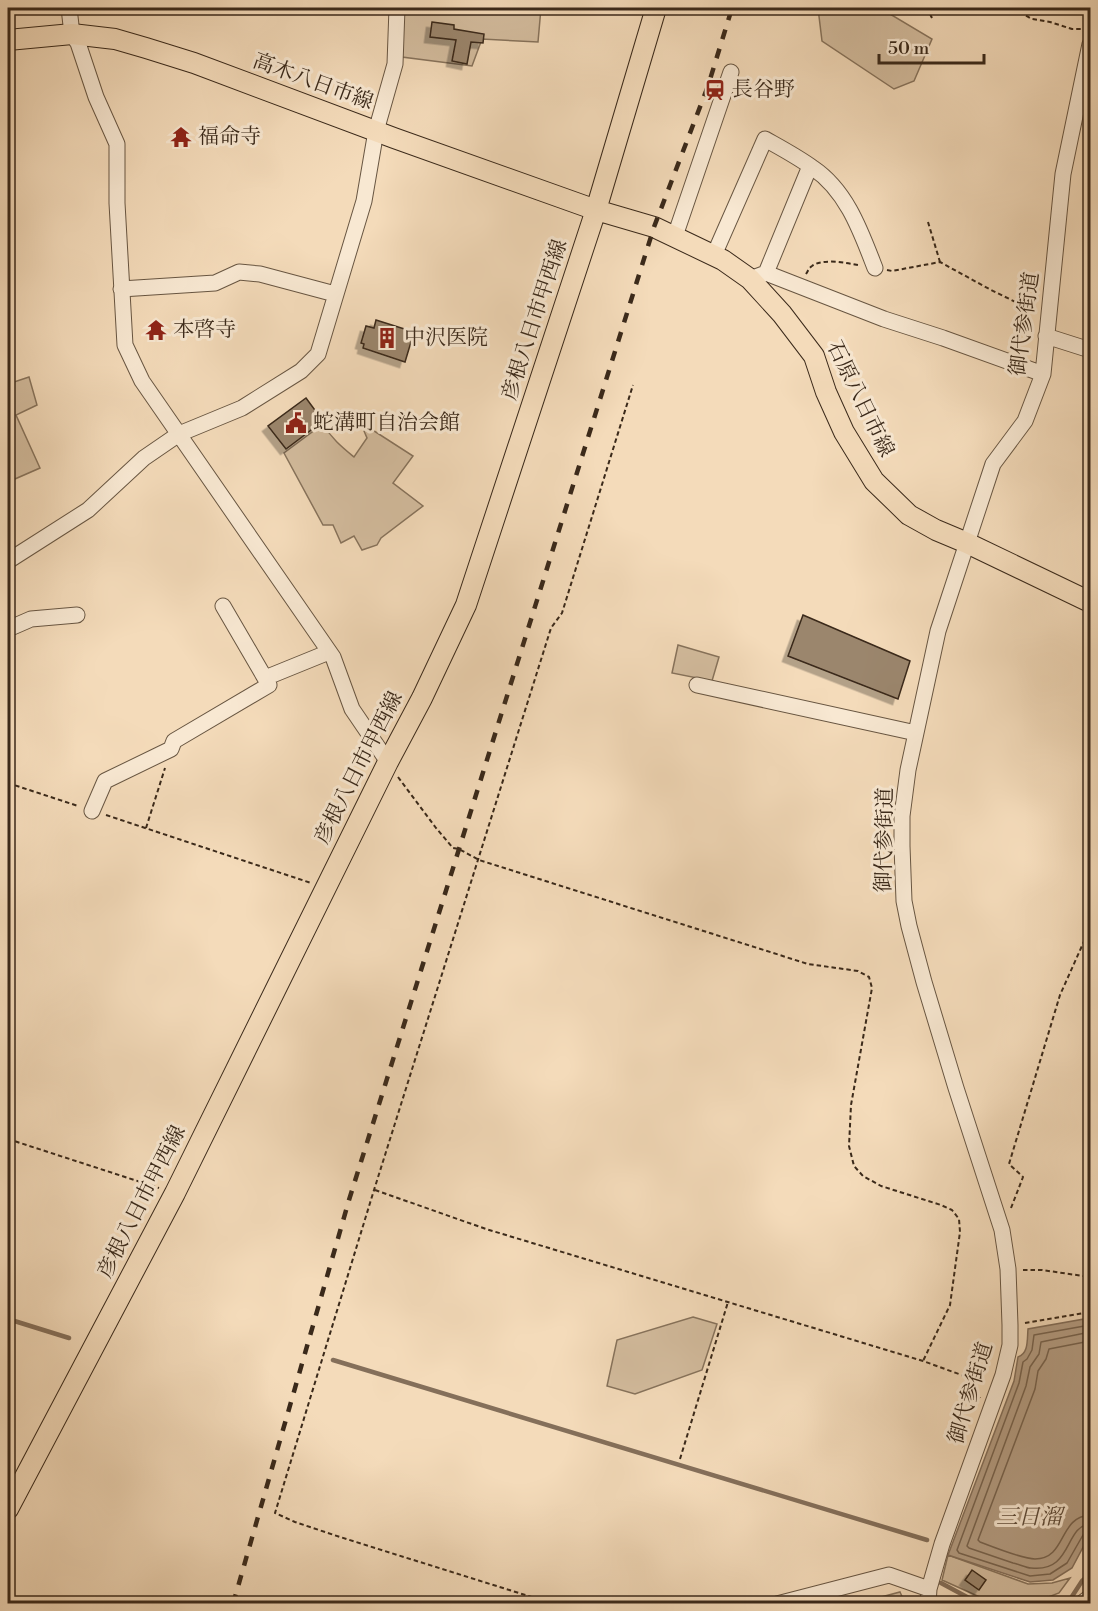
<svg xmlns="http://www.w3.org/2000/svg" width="1098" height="1611" font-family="'Libre Bodoni','Noto Serif JP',serif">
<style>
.green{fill:#d4bd9f;stroke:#87735c;stroke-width:1.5}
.water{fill:#b59e84;stroke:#846f5a;stroke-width:1.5}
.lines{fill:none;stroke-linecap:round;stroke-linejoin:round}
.shore{stroke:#78644f;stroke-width:1.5}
.stream{stroke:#846f5a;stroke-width:4.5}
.building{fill:#9b866d;stroke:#3a291a;stroke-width:1.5;filter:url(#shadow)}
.minor-casing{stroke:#685642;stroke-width:17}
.major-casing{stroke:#3a291a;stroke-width:22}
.path{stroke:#3a291a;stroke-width:2;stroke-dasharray:4.5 3;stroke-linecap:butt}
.minor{stroke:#f8e8d2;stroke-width:15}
.major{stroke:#f4dbba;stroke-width:20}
.rail{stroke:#3a291a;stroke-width:4.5;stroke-dasharray:10 10;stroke-linecap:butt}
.labels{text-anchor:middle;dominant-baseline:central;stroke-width:6;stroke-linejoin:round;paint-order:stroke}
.street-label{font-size:21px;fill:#3a291a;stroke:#f8e8d2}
.poi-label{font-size:21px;fill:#3a291a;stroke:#f8e8d2;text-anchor:start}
.water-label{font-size:22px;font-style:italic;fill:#5f4c3a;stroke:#f8e8d2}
</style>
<defs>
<filter id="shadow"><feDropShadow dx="-5.5" dy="5.5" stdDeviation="0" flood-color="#0004"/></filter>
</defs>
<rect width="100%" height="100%" fill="#f4dbba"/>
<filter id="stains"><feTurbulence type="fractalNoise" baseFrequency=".00333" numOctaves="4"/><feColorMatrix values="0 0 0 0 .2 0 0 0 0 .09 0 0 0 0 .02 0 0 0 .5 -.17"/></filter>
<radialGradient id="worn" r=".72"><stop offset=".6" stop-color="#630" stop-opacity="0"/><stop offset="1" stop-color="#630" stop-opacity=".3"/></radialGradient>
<path class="green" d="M402,8H541L538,42L482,39L472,66L402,57Z
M818,8H880L932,39L914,81L894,89L822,41Z
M29,377L37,405L16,415L40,468L8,482V384Z
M323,424C331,438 342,447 354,457L367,438L364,431L368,427L413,456L393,483L423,506L381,538L377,545L362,550L354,536L341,543L333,525H323L284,453Z
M678,645L719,657L712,681L672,673Z
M693,1317L717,1324L702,1370L635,1394L607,1386L617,1340Z
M948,1555L1028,1584L1052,1583L1070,1578L1059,1593L1030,1604L993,1603L942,1580Z
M900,1592L905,1603H859Z"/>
<path class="water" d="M1090,1318V1534L1072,1568L1053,1580L1030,1582L948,1555L1014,1381L1018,1357C1029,1353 1027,1339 1028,1329Z"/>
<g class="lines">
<path class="shore" d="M1090,1325L1034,1335L1032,1350L1027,1359L1023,1362L1019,1383L957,1550L959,1553L1030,1576L1050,1574L1067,1563L1083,1535L1087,1532H1090
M1090,1332L1041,1342L1039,1354L1030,1367L1026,1386L967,1546L969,1548C984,1553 998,1558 1013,1563C1019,1564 1026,1568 1031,1568C1073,1573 1064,1526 1090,1524
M1090,1341L1049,1349L1046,1359L1038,1371L1035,1389L978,1540L980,1542C993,1547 1023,1559 1035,1559C1067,1559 1058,1517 1090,1515"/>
<path class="stream" d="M8,1319L69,1338
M333,1360L927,1540
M941,1583L980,1604
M1055,1604L1071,1598L1082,1581L1090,1574"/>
</g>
<path class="building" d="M432,22L454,25V29L484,34L483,43L471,42L467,64L452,61L456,40L430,37Z
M376,320L414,332L405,362L363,348L364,344L361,343L366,326L374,328Z
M306,398L323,421L286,449L268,426Z
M803,615L910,661L898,699L788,656Z
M972,1570L986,1580L979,1590L965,1580Z"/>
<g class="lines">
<defs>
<path id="minor" d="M69,8L72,34L78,43L96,97L117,144V203L125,345L142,381L333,657L352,709L388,762
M675,236L731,72
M714,255L765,139C781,148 798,157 813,168C847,191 861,232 875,268
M766,273L810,166
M750,279L766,273L884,319L943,338L1043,374
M121,289L215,283L239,272L260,274L335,294
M1046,336L1090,350
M8,561L88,510L144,458L179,434L242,408L301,371L318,354L364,201L376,131L395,64L397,8
M8,629L31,619L77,615
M265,678L329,652
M697,685L916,733
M92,811L105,781L171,749L174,741L269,685L223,606
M777,1604L889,1575L929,1589
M928,1604L929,1589L942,1544L1003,1375L1010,1345V1325L1008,1269L1002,1230L956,1088L924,982L909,926L904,901L902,846V816L908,770L938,631L993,464L1025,421L1043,374L1063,174L1090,44
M1081,1604L1090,1597"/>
<path id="major" d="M8,40L72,34L115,39L146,48L194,63L394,138L596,210L654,227L723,260L750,279L782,314L814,356L826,392L844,432L874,481L909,515L936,530L967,543L1090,602
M8,1509L175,1193L388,762L422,698L466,605L596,210L656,8"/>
</defs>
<use href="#minor" class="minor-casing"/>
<use href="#major" class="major-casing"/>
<path class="path" d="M927,8L932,18
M1013,8L1032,19L1050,22L1072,29H1088
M928,222L940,262
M887,270L892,271L940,262L991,290L1034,311
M806,274C808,271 809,268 812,266C823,258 846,263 858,265
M398,777L436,828L453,848L459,849L479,860L808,964L858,971L869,977L872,988L851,1105L849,1146L854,1166L863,1176L881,1186L941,1205L952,1210L959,1219L960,1232L950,1305L923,1361
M8,783L78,806
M106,815L311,883
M146,828L165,768
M8,1139L159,1188
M375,1190L486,1229L923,1361L967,1377L980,1398
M1011,1208L1023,1177L1009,1164L1060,995L1090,928
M1023,1270H1042L1090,1277
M1025,1323L1090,1312
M680,1459L728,1302
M1090,1550L1086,1558V1567L1090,1564
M554,1604L340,1537L295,1522L275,1513L374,1190L551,628L562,613L633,385"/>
<use href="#minor" class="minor"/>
<use href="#major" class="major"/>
<path class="rail" d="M233,1604L349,1200L654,227L708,86L732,8"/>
</g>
<defs>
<symbol id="station-bare" viewBox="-9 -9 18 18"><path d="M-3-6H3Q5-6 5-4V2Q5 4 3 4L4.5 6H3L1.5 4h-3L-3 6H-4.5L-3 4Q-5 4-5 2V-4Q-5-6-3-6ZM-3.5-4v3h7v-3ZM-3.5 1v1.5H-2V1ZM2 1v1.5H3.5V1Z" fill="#8f2418" stroke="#f8e8d2" stroke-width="2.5" paint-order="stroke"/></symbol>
<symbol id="temple-bare" viewBox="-9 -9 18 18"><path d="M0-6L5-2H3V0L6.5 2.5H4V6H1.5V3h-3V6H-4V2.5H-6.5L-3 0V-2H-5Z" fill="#8f2418" stroke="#f8e8d2" stroke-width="2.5" paint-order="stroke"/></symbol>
<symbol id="building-bare" viewBox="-9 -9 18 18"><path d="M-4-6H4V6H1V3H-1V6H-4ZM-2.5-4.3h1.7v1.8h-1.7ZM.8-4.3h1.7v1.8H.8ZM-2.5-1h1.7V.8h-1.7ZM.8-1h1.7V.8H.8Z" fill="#8f2418" stroke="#f8e8d2" stroke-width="2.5" paint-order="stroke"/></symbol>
<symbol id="civic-bare" viewBox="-9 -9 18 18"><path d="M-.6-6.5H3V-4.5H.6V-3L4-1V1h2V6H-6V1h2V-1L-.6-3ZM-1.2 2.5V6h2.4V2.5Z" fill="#8f2418" stroke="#f8e8d2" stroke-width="2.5" paint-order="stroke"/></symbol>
</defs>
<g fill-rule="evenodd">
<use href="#station-bare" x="700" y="75" width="30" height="30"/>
<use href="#temple-bare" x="166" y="122" width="30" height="30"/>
<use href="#temple-bare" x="141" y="315" width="30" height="30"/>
<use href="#building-bare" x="372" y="323" width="30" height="30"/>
<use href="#civic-bare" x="281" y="408" width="30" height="30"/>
</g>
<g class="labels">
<g class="street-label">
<text transform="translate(313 82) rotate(20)">高木八日市線</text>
<text transform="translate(535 320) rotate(-72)">彦根八日市甲西線</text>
<text transform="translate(1025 324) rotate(-82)">御代参街道</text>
<text transform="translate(860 399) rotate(64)">石原八日市線</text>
<text transform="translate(359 768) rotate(-63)">彦根八日市甲西線</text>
<text transform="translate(885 840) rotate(-89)">御代参街道</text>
<text transform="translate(142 1202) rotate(-63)">彦根八日市甲西線</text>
<text transform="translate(971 1393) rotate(-73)">御代参街道</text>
</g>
<g class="poi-label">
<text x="732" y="90">長谷野</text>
<text x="198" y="137">福命寺</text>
<text x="173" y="330">本啓寺</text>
<text x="404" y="338">中沢医院</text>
<text x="313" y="423">蛇溝町自治会館</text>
</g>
<g class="water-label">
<text x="1029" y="1517">三日溜</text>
</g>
</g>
<rect width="1098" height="1611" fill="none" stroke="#f4dbba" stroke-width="30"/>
<rect x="9" y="9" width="1080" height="1593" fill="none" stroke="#3a291a" stroke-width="3"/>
<rect x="15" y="15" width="1068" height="1581" fill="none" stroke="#3a291a" stroke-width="1.5"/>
<path d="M879 54v9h105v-9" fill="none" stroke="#3a291a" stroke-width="3"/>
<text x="888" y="54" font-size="18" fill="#3a291a" stroke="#f8e8d2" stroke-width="4.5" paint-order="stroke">50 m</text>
<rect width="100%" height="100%" filter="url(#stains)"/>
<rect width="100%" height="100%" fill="url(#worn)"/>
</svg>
